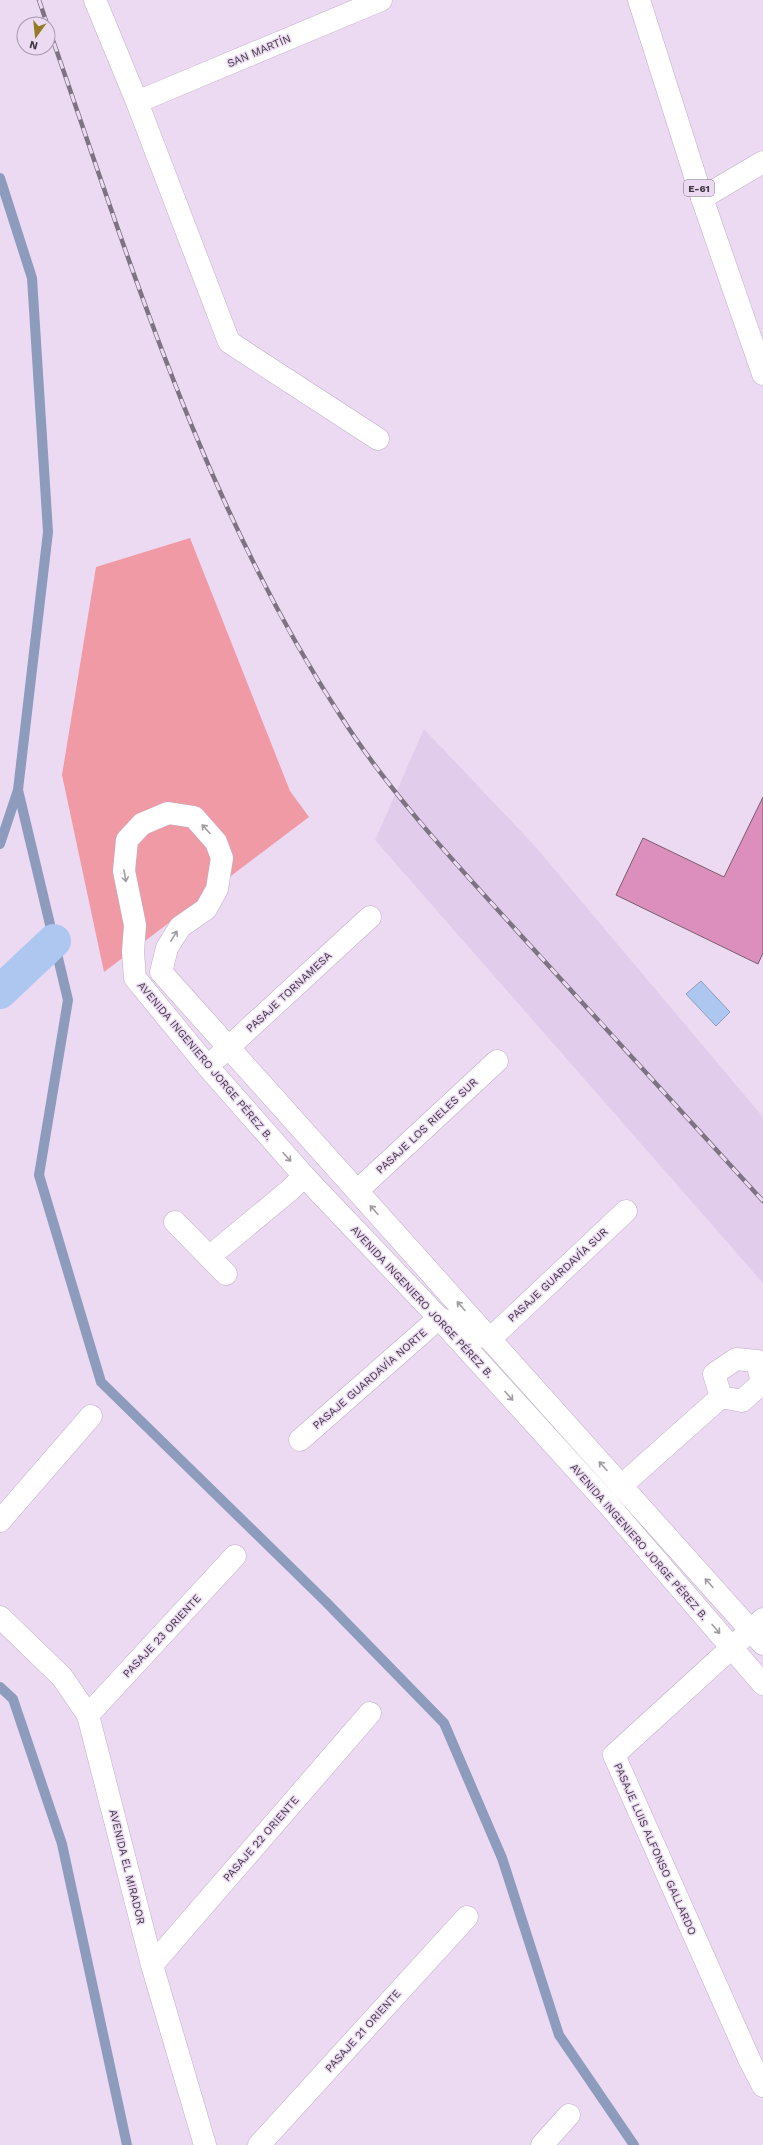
<svg xmlns="http://www.w3.org/2000/svg" width="763" height="2145" font-family="'Work Sans',sans-serif">
<style>
.built{fill:#e2cceb}
.green{fill:#ef9aa5}
.water{fill:#aec7f1;stroke:#8d9cbd}
.lines{fill:none;stroke-linecap:round;stroke-linejoin:round}
.stream{stroke:#8d9cbd;stroke-width:10}
.canal{stroke:#aec7f1;stroke-width:34}
.building{fill:#dc8fbd;stroke:#785f6d}
.minor-casing{stroke:#bfaec6;stroke-width:23}
.major-casing{stroke:#bfaec6;stroke-width:23}
.minor{stroke:#fff;stroke-width:22}
.major{stroke:#fff;stroke-width:22}
.rail-casing{stroke:#7e7382;stroke-width:4.5}
.rail{stroke:#ecdaf3;stroke-width:3;stroke-dasharray:9;stroke-linecap:butt}
.oneway{stroke:#a09ca1}
.labels{text-anchor:middle;dominant-baseline:central;stroke-width:3;stroke-linejoin:round;paint-order:stroke}
.shield{fill:#ecdaf3;stroke:#746978;stroke-width:1}
.shield-label{font-size:10px;font-weight:bold;fill:#403943}
.street-label{font-size:11px;fill:#403943;stroke:#ecdaf3}
</style>
<rect width="100%" height="100%" fill="#ecdaf3"/>
<path class="built" d="M424,729L534,845L763,1117V1283L375,840Z"/>
<path class="green" d="M190,538L290,791L309,817L104,972L62,775L96,567Z"/>
<path class="water" d="M701,981L730,1012L716,1026L686,994Z"/>
<g class="lines">
<path class="stream" d="M0,178L32,278L48,532L18,790L68,1000L39,1175L101,1382L326,1602L444,1723L502,1858L559,2035L634,2145
M0,844L18,790
M0,1687L13,1699L62,1844L127,2145"/>
<path class="canal" d="M0,992L54,941"/>
</g>
<path class="building" d="M763,797V953L758,964L616,895L643,838L724,877Z"/>
<g class="lines">
<defs>
<path id="minor" d="M95,0L137,102L229,342L378,439
M137,102L381,0
M702,198L763,162
M218,1057L370,917
M357,1191L497,1061
M175,1222L226,1274
M209,1257L290,1190L304,1176
M300,1440L439,1318L490,1339L626,1211
M621,1486L721,1397L742,1401L762,1383L757,1361L736,1359L714,1374L721,1397
M0,1521L91,1416
M0,1617L62,1677L88,1715L152,1965L205,2145
M763,1619L614,1755L750,2061L763,2086
M763,1644L161,972L167,948L180,927L206,909L217,889L222,858L216,842L194,817L168,813L142,824L127,840L124,871L135,925L133,952L135,978L208,1067L304,1176L439,1318L607,1503L763,1684
M88,1715L235,1556
M152,1965L370,1713
M259,2145L467,1917
M542,2145L569,2115"/>
<path id="major" d="M639,0L702,198L763,374"/>
</defs>
<use href="#minor" class="minor-casing"/>
<use href="#major" class="major-casing"/>
<use href="#minor" class="minor"/>
<use href="#major" class="major"/>
<defs>
<path id="rail" d="M39,0L47,24
M48,26C130,261 203,505 340,715C393,798 461,869 527,942C606,1028 684,1115 763,1201"/>
</defs>
<use href="#rail" class="rail-casing"/>
<use href="#rail" class="rail"/>
</g>
<defs><path id="oneway-shaft" d="M-6 0H5M1.5-3L5.5 0L1.5 3" fill="none" stroke-width="1.6" stroke-linecap="round" stroke-linejoin="round"/></defs>
<g class="oneway">
<use href="#oneway-shaft" transform="translate(206 829) rotate(-132)"/>
<use href="#oneway-shaft" transform="translate(125 876) rotate(80)"/>
<use href="#oneway-shaft" transform="translate(174 936) rotate(-58)"/>
<use href="#oneway-shaft" transform="translate(287 1157) rotate(48)"/>
<use href="#oneway-shaft" transform="translate(374 1210) rotate(-132)"/>
<use href="#oneway-shaft" transform="translate(461 1306) rotate(-132)"/>
<use href="#oneway-shaft" transform="translate(509 1396) rotate(48)"/>
<use href="#oneway-shaft" transform="translate(603 1466) rotate(-132)"/>
<use href="#oneway-shaft" transform="translate(709 1583) rotate(-132)"/>
<use href="#oneway-shaft" transform="translate(716 1629) rotate(49)"/>
</g>
<g class="labels">
<rect class="shield" x="684" y="180" width="30" height="16" rx="3"/>
<g class="shield-label">
<text x="699" y="188">E-61</text>
</g>
<g class="street-label">
<text transform="translate(259 51) rotate(-23)">SAN MARTÍN</text>
<text transform="translate(289 992) rotate(-43)">PASAJE TORNAMESA</text>
<text transform="translate(205 1061) rotate(50)">AVENIDA INGENIERO JORGE PÉREZ B.</text>
<text transform="translate(427 1126) rotate(-43)">PASAJE LOS RIELES SUR</text>
<text transform="translate(558 1275) rotate(-43)">PASAJE GUARDAVÍA SUR</text>
<text transform="translate(422 1302) rotate(47)">AVENIDA INGENIERO JORGE PÉREZ B.</text>
<text transform="translate(370 1379) rotate(-41)">PASAJE GUARDAVÍA NORTE</text>
<text transform="translate(639 1542) rotate(49)">AVENIDA INGENIERO JORGE PÉREZ B.</text>
<text transform="translate(162 1636) rotate(-47)">PASAJE 23 ORIENTE</text>
<text transform="translate(261 1839) rotate(-49)">PASAJE 22 ORIENTE</text>
<text transform="translate(655 1849) rotate(66)">PASAJE LUIS ALFONSO GALLARDO</text>
<text transform="translate(127 1867) rotate(76)">AVENIDA EL MIRADOR</text>
<text transform="translate(363 2031) rotate(-48)">PASAJE 21 ORIENTE</text>
</g>
</g>
<g transform="translate(36 36) rotate(195)"><circle r="19" fill="#ecdaf3" stroke="#a79aad"/>
<path d="M0-3L7 15L0 10L-7 15Z" fill="#937c23"/>
<text y="-6" font-size="11" font-weight="bold" text-anchor="middle" fill="#403943">N</text>
</g>
</svg>
